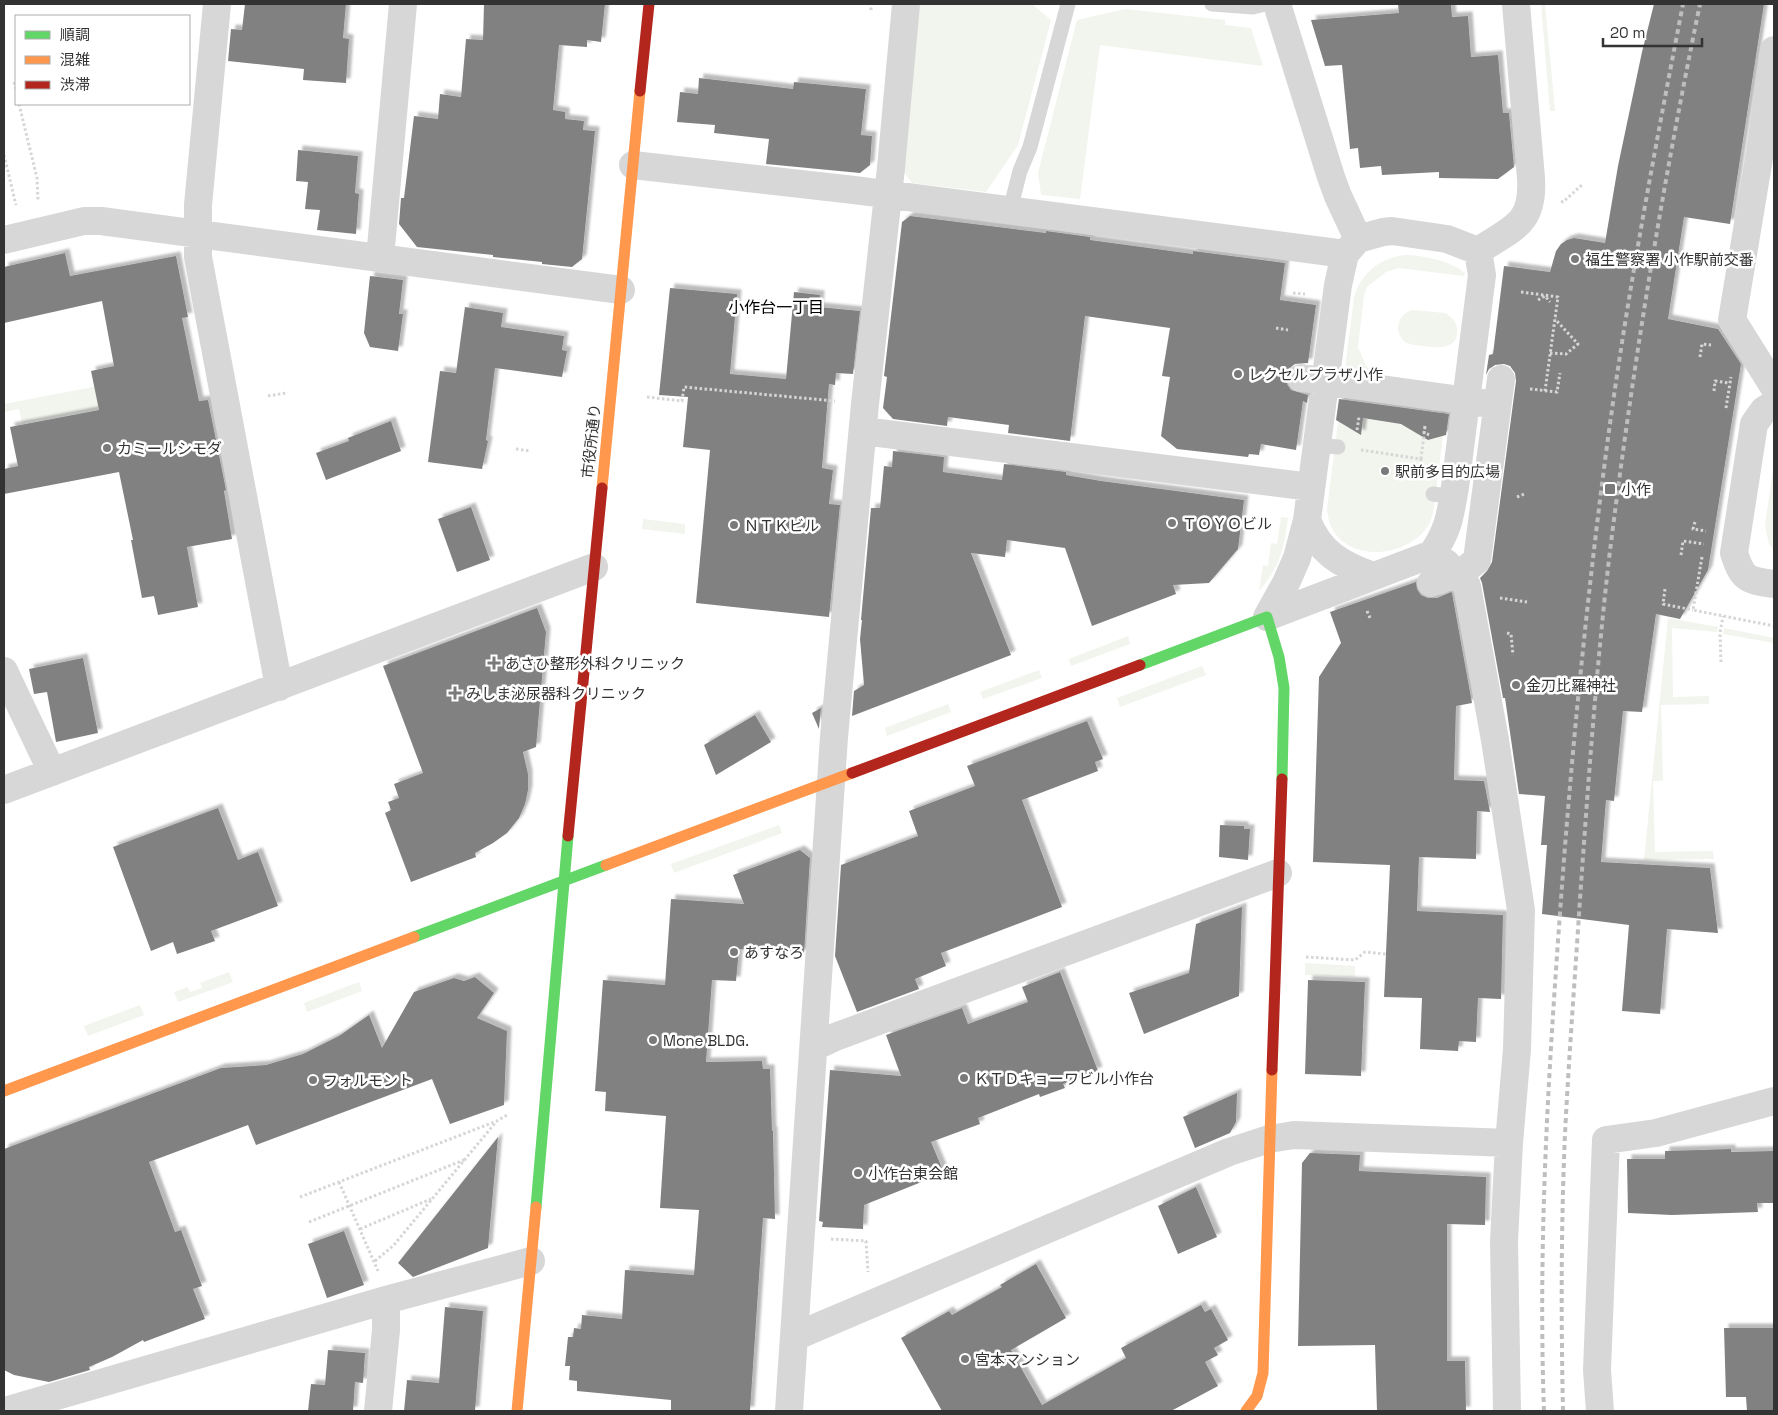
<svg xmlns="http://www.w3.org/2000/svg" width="1778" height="1415" font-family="'Space Grotesk','Noto Sans JP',sans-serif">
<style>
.green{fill:#f1f5ed;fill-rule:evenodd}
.building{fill:#818181;filter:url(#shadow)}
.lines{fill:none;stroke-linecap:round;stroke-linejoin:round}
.path{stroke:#d6d6d6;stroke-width:3;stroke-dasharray:2.5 2.5;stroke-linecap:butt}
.lane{stroke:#d7d7d7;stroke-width:15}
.street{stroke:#d7d7d7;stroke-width:28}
.fast{stroke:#63d668;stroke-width:11}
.slow{stroke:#ff974d;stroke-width:11}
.jam{stroke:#b3261e;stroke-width:11}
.rail{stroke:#bebebe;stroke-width:4;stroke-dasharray:5 4;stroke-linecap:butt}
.poi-dot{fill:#7a7a7a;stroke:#fff;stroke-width:2}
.labels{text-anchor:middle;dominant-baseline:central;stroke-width:5;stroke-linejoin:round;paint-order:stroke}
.poi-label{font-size:15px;fill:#333;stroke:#fff;text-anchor:start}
.street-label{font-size:15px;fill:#333;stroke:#fff}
.neighbourhood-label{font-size:16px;fill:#000;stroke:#fff}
</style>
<defs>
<filter id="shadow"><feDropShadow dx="4.5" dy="-4.5" stdDeviation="1" flood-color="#0004"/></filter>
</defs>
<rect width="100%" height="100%" fill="#fff"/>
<path class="green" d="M919,4H1032L1051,20L1018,145L986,192L912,183L902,170Z
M1541,4H1545L1555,111H1550Z
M1125,9L1225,20V25L1251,28L1263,66L1100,45L1080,199L1041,195L1038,173L1077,20Z
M1408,255C1429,257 1448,260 1465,273L1464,276L1399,268L1386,272L1367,287L1364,295L1358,347L1366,366L1381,379L1449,389L1434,506C1433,512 1432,519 1429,524C1413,553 1362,563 1338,537C1331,529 1328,520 1327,509L1354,298C1360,273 1382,256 1408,255ZM1350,383L1442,395L1437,438L1428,440L1419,435L1420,426L1363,418L1362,427L1352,429L1344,425Z
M1412,310L1445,313C1451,316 1456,321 1457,328C1460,350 1437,348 1423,346C1418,345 1412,345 1407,343C1402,341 1398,333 1398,327C1399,318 1404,313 1412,310Z
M166,373L175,394L22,423L19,409L4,412V404Z
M1774,462V550L1769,544L1765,526Z
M1281,517L1288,518C1284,549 1280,567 1259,591L1263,565L1268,566L1271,543L1277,544Z
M643,519L685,524V534L642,529Z
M1668,618L1718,627L1717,632L1672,628L1673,697L1709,696V704L1661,705L1663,781H1653L1655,852L1713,851L1714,859L1644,860Z
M1724,628L1774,638V643L1723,634Z
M1128,636L1130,644L1071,666L1069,659Z
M1202,666L1206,675L1120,707L1117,698Z
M1039,670L1042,678L983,699L980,692Z
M948,704L951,712L887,736L885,728Z
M779,825L782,833L674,873L671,864Z
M1305,963L1355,966V977L1305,975Z
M229,972L233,982L178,1002L174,992L188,987L190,992L202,988L200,983Z
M359,982L362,991L307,1012L304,1003Z
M140,1005L144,1015L88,1036L84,1026Z"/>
<path class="building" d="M245,4H346L343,38L349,39L346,83L303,80L304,69L228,61L231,29L242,30Z
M484,4H605L601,42L587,40V47L559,45L553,110L565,112V119L584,121L583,130L595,131L582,259L572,267L542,264V262L493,257V255L417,247L399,224L401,198H404L414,116L438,119L440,94L461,97L466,39L483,40Z
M1398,4H1451L1452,17L1468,16L1471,57L1498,55L1503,113H1509L1514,167L1498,179L1439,178V172L1382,175L1381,166L1360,168L1358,148L1350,149L1342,65L1325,66L1311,20L1399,13Z
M1654,4H1764L1730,224L1684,217L1668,319L1718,329L1741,364L1708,570L1680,619L1656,614L1642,712L1623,711L1614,801L1606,800L1601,862L1710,868L1718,933L1667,929L1660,1014L1622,1011L1629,925L1542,914L1547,845H1541L1545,796L1519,794L1505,698H1503L1482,583L1480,578L1487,571L1492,562L1516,381L1515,373L1510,366L1504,364L1495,365L1489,369L1486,375L1489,355L1493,354L1504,266L1550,272L1556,251L1561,244L1567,240L1574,238L1605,243L1618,166L1642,52Z
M699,78L793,89L794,82L866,89L861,135L872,136L870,165L860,173L766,164L769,139L714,133L715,125L677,122L680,92L698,94Z
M298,150L358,156L355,193L359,194L356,234L317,230L320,210L305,209L308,182L296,181Z
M910,216L1046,233V231L1090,237V240L1193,254V251L1285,263L1280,300L1316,305L1308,363L1295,364L1288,369L1286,376L1287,384L1291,390L1308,395L1307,403L1303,401L1296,450L1261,444L1259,455L1249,454L1248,457L1177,449L1161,436L1170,377L1162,376L1170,328L1085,316L1070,441L1008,433L1009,425L948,417L947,426L893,419L883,408L887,377L884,376L902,222Z
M65,253L70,276L176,256L188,317L182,318L199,401L208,400L226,490L224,491L232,539L187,547L198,607L158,615L154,596L142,598L131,540H133L119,472L4,494V469L18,466L10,427L99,410L91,371L114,366L102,301L4,323V267Z
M370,276L403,280L399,314H403L398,351L370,347L364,333Z
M670,288L737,294L730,374L786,379L794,292L820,295L819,307L860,311L853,374L836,373L835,385L829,384L822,468L833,470L829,504L840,505L829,617L696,603L710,450L683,447L688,397L659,395Z
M465,307L503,313L501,327L564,336L562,350L567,351L562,377L495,368L486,440L488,441L482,469L428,462L440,371L456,373Z
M1339,399L1449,414L1446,435L1428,440L1401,424L1363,418L1361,435L1336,420Z
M391,421L401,451L326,480L316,453L349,441L348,438Z
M893,451L944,457L943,472L1002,480L1004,464L1066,472V475L1101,481L1244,500L1238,549L1209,583L1173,585L1176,594L1092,626L1065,548L1007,540L1005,557L971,553L1011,655L852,716L854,691L864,685L860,639L862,620H861L871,508H880L884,466L892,467Z
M471,507L490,560L457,572L438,519Z
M1416,582L1417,589L1421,595L1428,598H1437L1451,592L1452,593L1472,703L1456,706L1454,780L1484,781L1490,812L1477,811L1476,859L1419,857L1417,911L1503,915L1501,999L1478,998L1476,1042L1459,1041L1458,1051L1420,1049L1422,998L1384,997L1390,865L1313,862L1319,677L1341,643L1330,612Z
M537,608L546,632L536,747L523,752L528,774V790L525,804L519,818L507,833L493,843L475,853L476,857L411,882L385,813L391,810L388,802L399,798L394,784L423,773L383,666Z
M83,658L98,733L56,742L47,692L34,694L29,669Z
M821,708L819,728V729L812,713Z
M755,715L771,742L716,775L704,745Z
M1087,721L1103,759L1095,762L1098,771L1022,800L1062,907L941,953L946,966L915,979L919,989L857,1012L835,956L841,865L918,836L909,811L975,786L967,766Z
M218,808L238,860L258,852L278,906L211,931L215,941L177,954L173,942L151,951L113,847Z
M1220,825L1244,826V829H1250L1248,860L1219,857Z
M800,850L810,858L804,954L739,949L736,981L712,980L706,1062L762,1061L763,1069H770L772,1131H773L775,1219L763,1218L750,1411H671V1400L577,1391V1381L569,1380L570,1366H565L568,1337H573L574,1328L581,1329L582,1315L622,1319L625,1270L694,1275L699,1210L660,1208L666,1116L605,1111L606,1092L595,1091L603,980L665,985L671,899L744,904L733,875Z
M1242,907L1239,996L1144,1034L1129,993L1189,973L1196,924Z
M1060,972L1098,1071L1063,1084L1065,1088L1040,1097L1039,1094L978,1118L980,1124L931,1142L944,1173L864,1205L863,1229L822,1227L823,1222L819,1221L830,1070L901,1076L886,1035L962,1008L968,1024L1028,1002L1022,987Z
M475,977L494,993L477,1018L507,1031L504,1105L450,1124L432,1079L256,1145L248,1125L149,1162L175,1232L181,1230L202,1286L193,1289L205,1319L144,1342L143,1340L112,1357L89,1367L90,1370L49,1382L14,1375L4,1370V1149L221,1068L266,1065L303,1054L339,1036L369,1015L382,1048L414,992L454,978L464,981Z
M1308,980L1365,982L1361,1076L1305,1074Z
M1237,1093L1236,1122L1230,1133L1195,1148L1183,1117Z
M498,1137L488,1248L413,1277L398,1263Z
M1731,1149V1152L1774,1151V1203H1757L1758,1212L1672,1215L1628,1213L1627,1159H1665V1151Z
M1310,1153L1360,1155L1359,1171L1486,1177L1485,1225L1447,1224V1361H1465L1466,1411H1377L1375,1345L1298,1346L1302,1163Z
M1196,1187L1217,1237L1178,1254L1158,1206Z
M344,1231L364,1285L327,1298L308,1244Z
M1036,1264L1066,1318L1011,1350L1042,1405L1126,1358L1121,1348L1201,1305L1205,1312L1211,1309L1228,1340L1214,1348L1218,1355L1205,1362L1218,1386L1171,1411H942L901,1338L949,1311L952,1315L1002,1287L1000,1285Z
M445,1307L483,1311L475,1411H404L407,1380L439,1383Z
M1724,1328H1774V1411H1747L1746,1397H1726Z
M328,1350L365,1353L363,1383L355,1382L353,1411H308L311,1384L325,1385Z"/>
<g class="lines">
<path class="path" d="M871,10V4
M14,82L16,90
M19,104L37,178L38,200
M4,155L16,205
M1561,201L1563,202L1583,184
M1521,292L1558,297L1545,391
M1293,293L1305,294
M1538,300L1545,296L1550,302
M1276,328L1288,330
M1550,353L1566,354L1578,344L1555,319
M1700,357L1702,344L1711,345
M1530,389L1557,392L1560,373
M1714,391L1715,381L1729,383
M268,396L286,393
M647,397L682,401L684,387L835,401
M1726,408L1731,377
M1425,426L1424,433L1430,435
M1357,430L1359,417
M516,449L531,451
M1361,450L1421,459L1419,475
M1421,459L1425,426
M1517,497L1524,494
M1695,522L1693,529L1706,531
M1681,555L1683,541L1704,544
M1702,557L1693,610L1774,626
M1665,589L1663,604L1693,610
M1500,598L1527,602
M1367,611L1371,620
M1507,633L1511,634L1513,655
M1721,662L1720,633L1723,616
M1306,957L1355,960L1365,952L1386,954
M339,1182L378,1271
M300,1197L497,1121L509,1114
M309,1222L464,1160
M360,1229L431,1199
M831,1239L866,1241L868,1272
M375,1261L393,1246L496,1122"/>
<path class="lane" d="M1212,4L1253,7L1265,4
M1010,210L1020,171L1030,147L1068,4
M1317,445L1338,447
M1433,494L1454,497"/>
<path class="street" d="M217,4L198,205V257L279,687
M1277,4L1331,177L1338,196L1358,239
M1774,50L1760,152L1732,320L1774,387
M633,165L854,190L1345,254
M4,240L84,221H101L621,290
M1478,251C1512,228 1534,225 1531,178L1516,4
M380,258L403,4
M1301,378L1483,403
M1774,404L1764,410L1754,424L1734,553C1743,581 1748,580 1774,584
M863,431L1311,487
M1307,520L1297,558L1286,583L1267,617L1432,554C1449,529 1450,516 1455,487L1482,275L1478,251L1447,239L1392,231L1383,232L1358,239L1345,254L1338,285L1307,520C1319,552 1341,565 1373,576
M1432,554L1446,563L1467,586L1495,740L1521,910L1517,1049L1509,1143L1504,1241L1507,1411
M1431,583L1465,570L1477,560L1501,379
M4,671L52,772
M4,790L594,567
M814,1047L835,1037L1278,873
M794,1337L1229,1152L1269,1139L1294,1135L1509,1143
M5,1411L386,1300L531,1261
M378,1411L386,1330V1300
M789,1411L834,737L865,404L891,168L906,4
M1600,1411L1597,1370L1606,1140L1656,1133L1774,1101"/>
<path class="fast" d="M1140,665L1267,617L1279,657L1284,688L1282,779
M414,937L606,865
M536,1207L568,836"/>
<path class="slow" d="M602,488L640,91
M606,865L852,773
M4,1091L414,937
M517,1411L536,1207
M1246,1411L1257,1396L1263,1373L1272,1070"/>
<path class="jam" d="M640,91L649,4
M852,773L1140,665
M568,836L602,488
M1272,1070L1282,779"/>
<path class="rail" d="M1544,1411C1538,1245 1548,1079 1560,913C1571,759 1586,606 1606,453C1626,302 1654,153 1683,4
M1563,1411C1561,1319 1561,1226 1565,1134C1569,1055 1575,977 1580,899C1588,786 1596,672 1609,559C1632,372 1662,187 1700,4"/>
</g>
<g class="poi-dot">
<circle cx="1575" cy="259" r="5"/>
<circle cx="1238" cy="374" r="5"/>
<circle cx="107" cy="448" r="5"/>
<circle cx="1385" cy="471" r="5"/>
<rect x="1604" y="483" width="12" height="12" rx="2.5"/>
<circle cx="1172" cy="523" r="5"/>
<circle cx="734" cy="525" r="5"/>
<path d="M491.5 655.5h5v5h5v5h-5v5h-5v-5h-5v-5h5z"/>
<circle cx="1516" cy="685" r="5"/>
<path d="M452.5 685.5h5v5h5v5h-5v5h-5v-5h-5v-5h5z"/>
<circle cx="734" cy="952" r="5"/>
<circle cx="653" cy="1040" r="5"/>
<circle cx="964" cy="1078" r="5"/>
<circle cx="313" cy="1080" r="5"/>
<circle cx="858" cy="1173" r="5"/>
<circle cx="965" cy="1359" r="5"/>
</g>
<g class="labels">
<g class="poi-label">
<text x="1585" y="259">福生警察署 小作駅前交番</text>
<text x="1248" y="374">レクセルプラザ小作</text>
<text x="117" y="448">カミールシモダ</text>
<text x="1395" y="471">駅前多目的広場</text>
<text x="1621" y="489">小作</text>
<text x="1182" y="523">ＴＯＹＯビル</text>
<text x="744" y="525">ＮＴＫビル</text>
<text x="505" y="663">あさひ整形外科クリニック</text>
<text x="1526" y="685">金刀比羅神社</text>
<text x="466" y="693">みしま泌尿器科クリニック</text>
<text x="744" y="952">あすなろ</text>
<text x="663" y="1040">Mone BLDG.</text>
<text x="974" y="1078">ＫＴＤキョーワビル小作台</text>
<text x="323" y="1080">フォルモント</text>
<text x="868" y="1173">小作台東会館</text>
<text x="975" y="1359">宮本マンション</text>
</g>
<g class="street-label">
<text transform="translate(591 441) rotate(-84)">市役所通り</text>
</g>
<g class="neighbourhood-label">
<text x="776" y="307">小作台一丁目</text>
</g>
</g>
<rect width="1778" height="1415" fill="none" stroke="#333333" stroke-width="10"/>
<rect x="15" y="15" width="175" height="90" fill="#ffffff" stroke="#adadad"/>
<rect x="25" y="31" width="25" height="8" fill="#63d668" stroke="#adadad"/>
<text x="60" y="40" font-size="15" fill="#333333">順調</text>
<rect x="25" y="56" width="25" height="8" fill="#ff974d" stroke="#adadad"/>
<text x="60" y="65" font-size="15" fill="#333333">混雑</text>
<rect x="25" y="81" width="25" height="8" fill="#b3261e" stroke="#adadad"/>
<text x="60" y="90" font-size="15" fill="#333333">渋滞</text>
<path d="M1603 38v8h99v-8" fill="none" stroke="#333333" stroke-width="2.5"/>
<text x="1610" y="38" font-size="15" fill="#333333" stroke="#ffffff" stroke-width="4" paint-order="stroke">20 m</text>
</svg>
